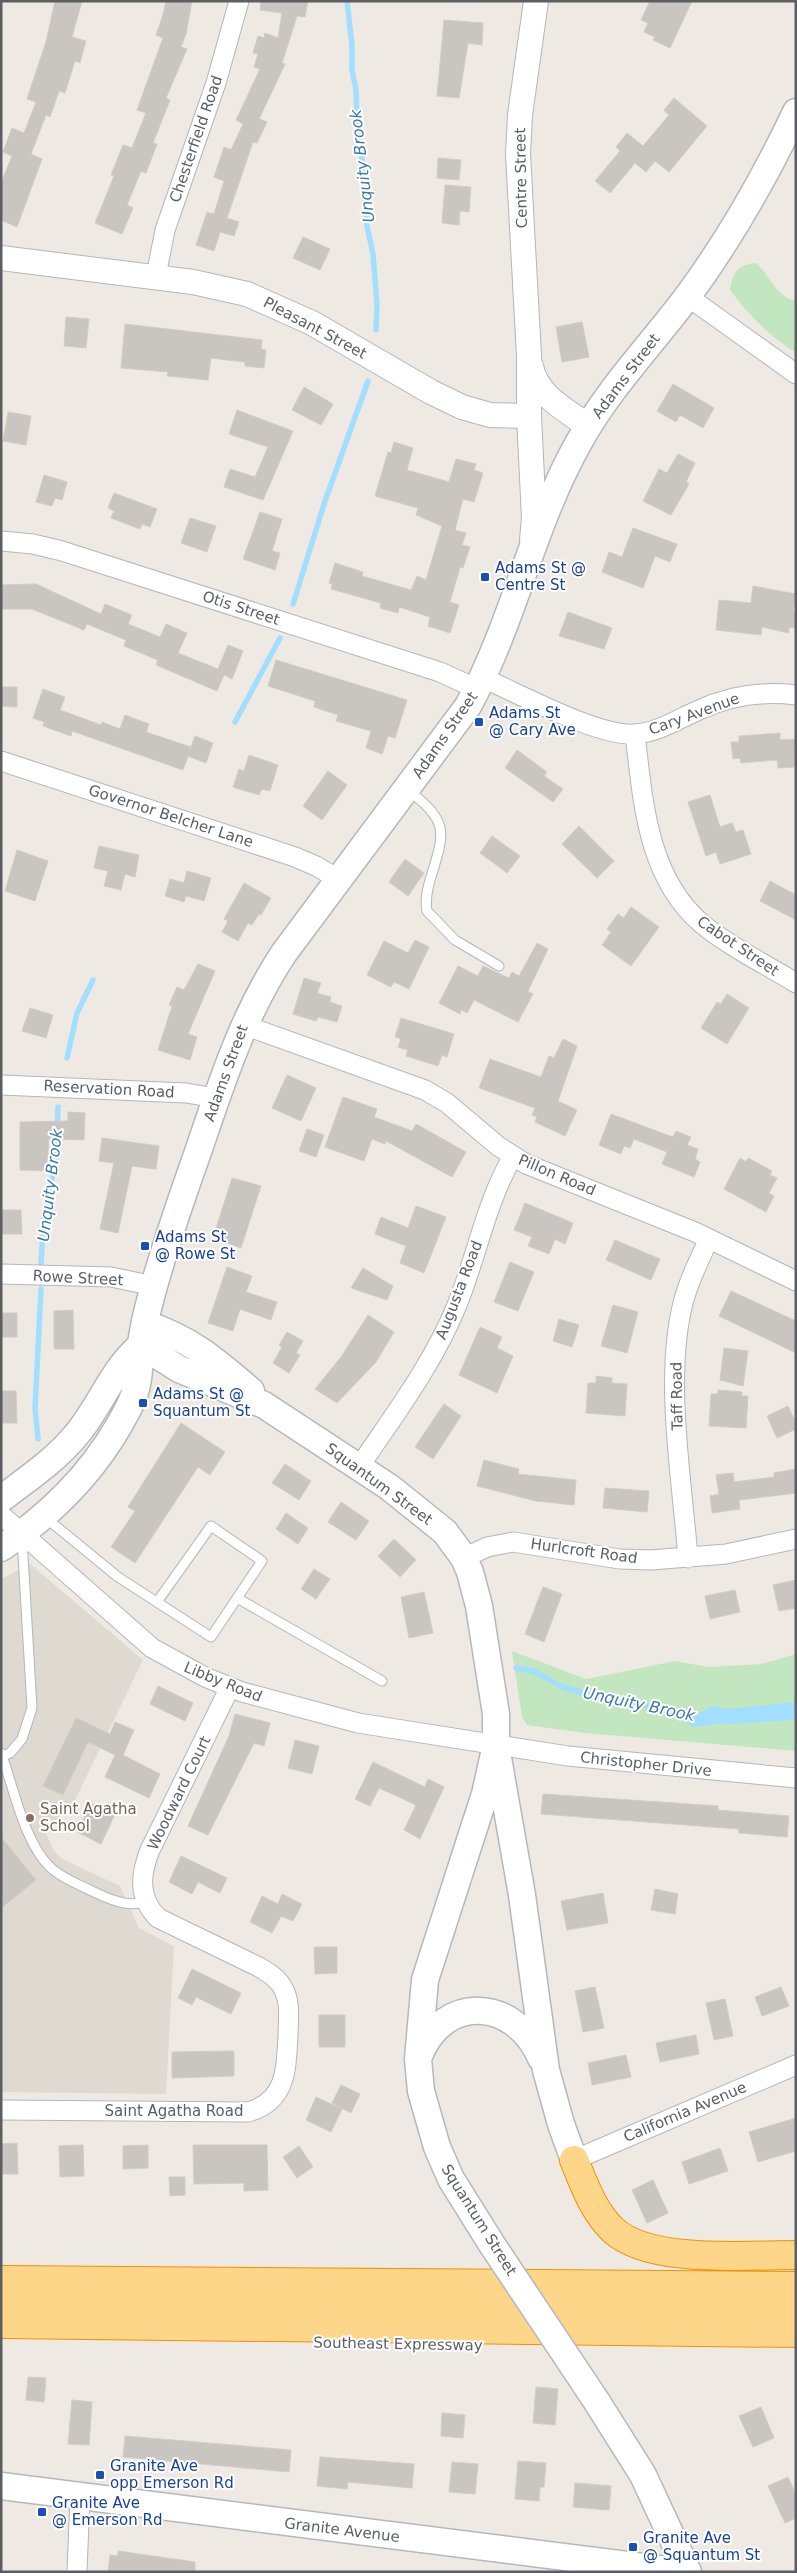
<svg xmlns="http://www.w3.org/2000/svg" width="797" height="2573" font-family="'DejaVu Sans',sans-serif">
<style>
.education{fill:#ded9d1}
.green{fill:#c2e6bf}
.water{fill:#a1deff}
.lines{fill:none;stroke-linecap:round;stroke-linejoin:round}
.stream{stroke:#a1deff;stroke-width:5.5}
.building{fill:#c9c5c0;stroke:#d3ccc1}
.service-casing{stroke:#b3b6ba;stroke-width:11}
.minor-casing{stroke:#b3b6ba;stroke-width:21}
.tertiary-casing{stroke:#b3b6ba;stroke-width:26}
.secondary-casing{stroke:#b4b8bd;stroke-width:29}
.motorway-casing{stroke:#f09100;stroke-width:30}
.service{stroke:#fff;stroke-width:9}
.minor{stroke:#fff;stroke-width:19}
.tertiary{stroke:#fff;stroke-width:24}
.secondary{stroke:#fff;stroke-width:26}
.motorway{stroke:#fed68a;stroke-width:28}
.secondary-bridge-casing{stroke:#b4b8bd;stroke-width:29;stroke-linecap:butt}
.secondary-bridge{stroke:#fff;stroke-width:26}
.transit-dot{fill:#1a4fb4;stroke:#fff;stroke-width:2}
.education-dot{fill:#8d6e63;stroke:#fff;stroke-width:2}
.labels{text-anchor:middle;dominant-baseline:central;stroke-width:4;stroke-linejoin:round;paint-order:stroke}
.street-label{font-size:15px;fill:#5b5f64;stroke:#fff}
.transit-label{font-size:15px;fill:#164399;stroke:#fff;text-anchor:start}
.education-label{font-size:15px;fill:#785e54;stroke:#fff;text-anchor:start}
.water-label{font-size:16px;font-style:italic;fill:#3b7aa9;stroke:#fff}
</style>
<rect width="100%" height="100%" fill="#eeeae3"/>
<path class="education" d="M30,1564L143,1660L73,1804L45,1831L54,1851L62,1859L120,1886L139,1928L174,1946L166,2094L1,2092V1579Z"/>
<path class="green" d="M756,263C771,276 775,296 796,301V353C769,335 749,316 730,290C733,272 737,265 756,263Z
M512,1651L586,1679L675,1661L708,1667L761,1664L796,1654V1751L585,1733L527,1725L522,1717Z"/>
<path class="water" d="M796,1702V1719L792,1720L731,1724L721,1723L696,1727L689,1725L680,1716L696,1715L712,1706L728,1709Z"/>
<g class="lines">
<path class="stream" d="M347,1L352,46V70L356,90L357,128L361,149L367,226L373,254L377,304L376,330
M293,604L325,501L368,381
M235,722L280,638
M67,1058L77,1013L93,980
M41,1263L44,1216L56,1160L58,1107
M38,1439L35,1408L41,1289
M516,1668L533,1671L563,1687L594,1696L641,1704L685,1717"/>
</g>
<path class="building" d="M55,1H82L72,37L86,41L80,63L75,61L65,93L59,91L50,117L46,115L31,154L42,159L17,227L1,220V183L12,156L3,152L12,128L24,133L36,102L27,99L46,42Z
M166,1H192L186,34L181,47L187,49L166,98L170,100L153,143L157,144L146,173L141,171L127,205L133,208L122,234L95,223L114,176L111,175L123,145L132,148L146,113L137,110L163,38L156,35L163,15Z
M261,1H308L305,17L297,16L282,63L285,64L259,119L267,122L257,143L253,142L227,218L239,222L234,236L220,232L214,251L196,245L207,212L214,214L224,181L214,177L224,147L231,150L243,124L236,120L260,69L254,67L258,54L253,53L258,36L264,38L265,33L278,38L282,13L260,10Z
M650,1H692L670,48L653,40L655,37L644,32L648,23L641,20Z
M444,20L483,23L482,45L468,43L459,98L437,96Z
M674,98L707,126L669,172L655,161L646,172L635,163L610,193L595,181L620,151L616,147L627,133L643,146L669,115L664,110Z
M438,158L461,160L459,180L437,178Z
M445,185L471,187L469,212L460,211L459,225L442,223Z
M303,237L330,249L320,270L293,258Z
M66,317L89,319L86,348L64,346Z
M582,322L589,357L562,362L556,327Z
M125,324L262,340L261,349L266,350L264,368L245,366V362L211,358L208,380L167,376L168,372L121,368Z
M673,384L714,408L703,428L680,415L676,422L657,411Z
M304,387L333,404L321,425L292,410Z
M237,410L293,431L263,500L224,487L230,469L255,477L268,447L229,434Z
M8,412L31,416L26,445L3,441Z
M394,442L413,448L407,470L449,482L456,459L476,464L474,470L483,473L474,502L463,499L455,530L466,533L462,545L470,547L463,568L460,567L450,602L459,605L450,633L428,626L430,617L399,607L398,613L380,608L381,603L331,589L332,584L329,583L335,563L363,572L362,576L411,590L417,576L426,580L442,526L416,515L418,508L375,496L388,452L391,453Z
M678,454L695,463L686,482L689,484L671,515L643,501L659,469L667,473Z
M44,475L67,482L62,500L55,498L52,506L36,502Z
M114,493L157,509L150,527L142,524L140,529L111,518L114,511L108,508Z
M260,512L282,519L272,551L280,553L275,570L243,559Z
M190,518L216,526L207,552L181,543Z
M633,528L677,544L670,562L655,556L643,588L602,572L609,552L622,557Z
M36,584L101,614L105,604L132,615L128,624L160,637L166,624L187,633L178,653L218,669L228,645L243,651L232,679L224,675L217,691L156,665L158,660L124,646L126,640L87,624L84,630L32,609H1V585Z
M753,586L796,594L793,612L796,613L794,628L790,627L788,633L762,627L761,635L716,630L719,600L751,603Z
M568,612L612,628L604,649L559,636Z
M276,660L407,700L395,738L388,736L382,754L366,748L371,731L336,721L338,715L314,707L315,701L268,686Z
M1,687H17V707L1,706Z
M43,689L65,697L60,710L101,725L102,722L120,729L125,715L149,724L146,732L191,747L195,736L213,743L206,763L188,756L183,770L72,731L71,736L43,726L44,722L33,718Z
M780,733V740L796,739L794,767L778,768L777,760L741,763L740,758L733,759L731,742H739V736Z
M517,750L547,772L544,776L563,789L553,802L505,768Z
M249,755L278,765L270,791L262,789L259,795L233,787L239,769L244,771Z
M328,771L347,785L322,820L303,806Z
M710,795L720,827L732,823L736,832L743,830L751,854L720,864L716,852L706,856L688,802Z
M579,826L614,861L597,878L562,844Z
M492,836L520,856L507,873L480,853Z
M99,846L139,855L135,877L125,874L121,890L104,886L108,871L94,868Z
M17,850L48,861L35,901L5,891Z
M405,859L424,873L408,896L389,882Z
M187,871L211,878L204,901L186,896L184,902L165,896L170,879L184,883Z
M770,881L796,895V920L760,901Z
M244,883L271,898L261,915L259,914L252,925L248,923L238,941L222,932L228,921L224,919Z
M631,907L659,927L631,966L602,945L611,932L607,929L618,914L624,918Z
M415,940L429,947L409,989L394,982L391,987L367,975L384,941L408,953Z
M537,943L548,949L528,991L533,994L518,1022L474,1000L467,1013L461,1010L460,1014L439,1003L458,966L478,976L483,966L509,978L512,972L519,976Z
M198,964L215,971L188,1034L197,1037L190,1060L158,1050L172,1006L169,1005L177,987L184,990Z
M304,978L321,983L317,993L331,997L330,1002L342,1006L337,1022L318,1017L316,1021L293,1014Z
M727,994L749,1008L727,1044L701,1028L717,1002L721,1004Z
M30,1008L53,1015L46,1038L22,1031Z
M401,1018L454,1034L447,1057L442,1055L438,1066L406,1056L408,1050L398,1047L401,1039L395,1037Z
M563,1039L577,1046L558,1101L577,1110L565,1136L535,1122L537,1117L532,1115L535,1108L479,1088L490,1059L541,1077L549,1056L554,1058Z
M287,1075L316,1088L301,1121L272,1108Z
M343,1097L377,1109L374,1117L412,1131L416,1124L466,1152L452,1177L386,1141L385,1144L372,1139L364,1161L325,1147Z
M68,1112L85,1113L84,1140L49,1139L47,1171L20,1170V1122L68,1121Z
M611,1114L673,1137L676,1131L691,1137L687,1145L698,1149L695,1159L700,1162L694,1177L662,1164L667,1152L634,1139L630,1148L624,1146L621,1154L599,1145Z
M307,1129L324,1135L316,1157L299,1151Z
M102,1138L159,1146L156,1169L132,1166L118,1233L100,1229L114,1163L99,1161Z
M740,1158L746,1162L748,1158L772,1171L770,1175L777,1178L769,1193L774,1196L766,1212L724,1189Z
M232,1178L261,1186L241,1248L213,1238Z
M525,1203L573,1223L565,1244L555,1239L549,1254L528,1246L532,1237L514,1230Z
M416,1206L446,1217L424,1273L400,1263L406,1246L375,1234L381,1217L408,1228Z
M1,1210H21L22,1234H1Z
M615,1240L660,1259L651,1280L606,1260Z
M510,1262L534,1272L518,1311L494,1302Z
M227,1267L252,1276L246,1292L277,1302L271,1320L240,1309L233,1331L208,1323Z
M363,1268L393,1286L387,1300L351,1288Z
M731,1291L796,1321V1353L719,1316Z
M613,1305L638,1312L627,1353L601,1346Z
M73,1310L74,1349H54V1311Z
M1,1313H17V1337H1Z
M368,1315L394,1332L376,1362L337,1403L315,1389L341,1357Z
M559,1319L579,1325L572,1347L553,1341Z
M480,1327L502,1337L497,1348L513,1356L497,1393L459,1375Z
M287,1332L303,1341L296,1353L300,1355L289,1373L273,1363L282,1347L279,1345Z
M724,1348L748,1351L743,1386L720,1380Z
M596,1376L612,1378V1383L627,1384L625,1416L586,1413L588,1383H596Z
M718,1390L742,1392V1396H748L746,1428L709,1426L711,1394H718Z
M1,1391H16L17,1423H1Z
M444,1404L461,1416L433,1459L415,1447Z
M788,1406L796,1423V1429L777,1438L767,1416Z
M181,1423L225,1452L210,1475L198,1467L135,1563L111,1547L135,1511L128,1507Z
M484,1460L519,1469L518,1474L576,1480L574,1505L536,1501L477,1486Z
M285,1464L311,1481L299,1500L272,1483Z
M796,1469V1493L739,1500L740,1509L712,1513L710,1496L719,1494L716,1475L733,1473L734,1482L774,1477V1473Z
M605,1488L649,1491L647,1512L603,1508Z
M341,1502L369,1521L356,1540L328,1522Z
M286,1513L308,1528L298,1544L276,1529Z
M394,1539L416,1560L400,1577L378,1556Z
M314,1569L330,1579L316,1599L301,1589Z
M796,1580V1608L779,1611L773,1585Z
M543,1587L562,1594L544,1642L525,1634Z
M735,1590L740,1612L710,1619L705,1596Z
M424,1592L433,1633L409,1638L401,1597Z
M158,1686L193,1703L185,1721L150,1704Z
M235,1714L270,1723L264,1746L254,1743L208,1835L188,1826L229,1736Z
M76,1718L110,1734L115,1722L134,1730L123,1755L160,1774L149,1798L105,1777L115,1755L88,1742L63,1795L43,1786Z
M295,1740L319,1746L312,1774L288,1768Z
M373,1762L425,1787L428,1779L444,1787L420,1839L404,1830L416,1805L379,1788L370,1806L355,1799Z
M543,1794L718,1806V1810L789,1816L787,1837L738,1833L739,1829L541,1814Z
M91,1803L115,1814L101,1844L77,1832Z
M1,1837L36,1880L1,1908Z
M181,1856L227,1878L220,1893L198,1882L192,1894L169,1882Z
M655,1889L678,1894L675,1914L651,1910Z
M603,1893L608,1923L567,1930L561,1901Z
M282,1894L302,1904L293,1921L281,1916L272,1933L250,1922L262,1896L278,1904Z
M314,1947H337V1973L315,1974Z
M192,1969L241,1993L231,2014L196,1997L192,2005L178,1998Z
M595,1987L604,2028L583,2032L575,1991Z
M781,1987L789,2006L762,2016L755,1997Z
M725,1999L733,2036L714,2040L706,2003Z
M319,2015H345V2047H319Z
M696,2035L699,2054L660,2062L656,2043Z
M234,2051V2076L172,2078V2052Z
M626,2055L631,2077L592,2085L588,2063Z
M341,2085L360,2094L351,2113L332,2103Z
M316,2097L342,2109L331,2132L306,2120Z
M796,2118V2151L758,2162L749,2132Z
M17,2143L18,2174H1V2144Z
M83,2145L84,2176L60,2177L59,2146Z
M148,2145V2168L123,2169V2146Z
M193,2145H267L268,2190L244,2191V2183L194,2184Z
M299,2146L313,2167L297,2178L283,2157Z
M720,2148L728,2171L689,2184L682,2162Z
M169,2177H185V2195L170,2196Z
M653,2180L668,2213L647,2223L632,2190Z
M28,2377L46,2378L44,2402L26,2400Z
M536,2387L558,2389L555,2425L533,2423Z
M72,2400L92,2402L89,2445L68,2444Z
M761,2407L774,2438L753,2447L739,2416Z
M442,2413L465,2415L463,2438L441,2436Z
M125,2436L291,2450L289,2472L123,2457Z
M320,2457L414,2464L412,2488L348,2482L347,2489L317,2486Z
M518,2461L546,2463L544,2487H540L539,2501L515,2499Z
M452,2462L478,2464L475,2494L449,2492Z
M788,2477L796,2495V2518L785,2523L768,2486Z
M575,2483L611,2486L609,2510L573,2507Z
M118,2551L195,2562V2572H108L110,2555L118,2556Z"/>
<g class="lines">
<defs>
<path id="service" d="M407,789C450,823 445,831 430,880C427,891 425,900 427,911L455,940L499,966
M46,1518L118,1577L211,1637L262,1561L211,1526L157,1602
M237,1598L382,1681
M1,1753C14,1788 24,1843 51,1868C63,1879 80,1885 94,1892C111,1900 127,1907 145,1902
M1,1757L10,1753L22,1739L32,1708L22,1539"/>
<path id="minor" d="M156,276L165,230L216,83L239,1
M687,296L796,374
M1,541L33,544L62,551L440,672L477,689
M483,678C520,694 598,737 636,734C659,732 678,719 699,710C729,696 763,691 796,695
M635,734C643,801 647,877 702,924C730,947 765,964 796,983
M1,761L295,857L316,866L338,879
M244,1025L425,1090L447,1103L498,1146L526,1164L695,1232L796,1281
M1,1085L186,1093L216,1098
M1,1274L111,1277L154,1286
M359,1467C394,1415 433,1364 457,1305C477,1256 486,1202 513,1156
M1,1515L152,1648L205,1677L242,1692L358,1723L568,1756L796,1778
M464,1558L487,1547L513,1542L620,1559L651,1560L726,1554L796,1539
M688,1558C682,1479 664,1379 683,1303C689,1280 699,1260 709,1239
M1,2110L248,2112C287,2101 286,2069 288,2035C288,2020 291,2004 284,1990C279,1979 269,1973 259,1967L158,1918C138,1898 140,1875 150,1850L230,1687
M574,2160L796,2065
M77,2572L80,2497"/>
<path id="tertiary" d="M1,258L193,282L247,294L312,323L431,392L462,407L490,415L529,416
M531,366C536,395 566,410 588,426
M532,540L534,518L529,416V356L518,154L520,115L536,1"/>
<path id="secondary" d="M145,1324C190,1338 216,1361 251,1391
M141,1345L179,1369L264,1405L389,1487L445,1532L464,1558L470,1572L479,1606L496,1714V1745L485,1794L425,1980L418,2059L421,2091L437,2147L451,2179L491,2243
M1,1499C27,1479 56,1460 77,1434C101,1405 112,1370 141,1345
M1,1548C55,1512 100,1465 129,1407C140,1386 139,1367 141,1345C143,1325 149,1304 154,1286C167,1239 183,1194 199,1149C222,1081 244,1013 284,953L468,706C514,622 532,525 579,442C608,389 651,345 687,297C730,239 765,177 796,112
M498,1758L522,1895L546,2070L561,2124L574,2160
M419,2056C444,1992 516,1999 541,2058
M597,2402L643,2475L688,2572
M1,2486L683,2572"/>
<path id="motorway" d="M574,2160C584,2184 593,2211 613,2230C650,2264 746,2255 796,2255
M1,2280L796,2286
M1,2301L796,2311
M1,2324L796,2333"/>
</defs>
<use href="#service" class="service-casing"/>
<use href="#minor" class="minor-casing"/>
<use href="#tertiary" class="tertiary-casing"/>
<use href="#secondary" class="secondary-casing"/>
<use href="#motorway" class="motorway-casing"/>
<use href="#service" class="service"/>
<use href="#minor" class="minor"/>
<use href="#tertiary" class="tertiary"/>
<use href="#secondary" class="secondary"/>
<use href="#motorway" class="motorway"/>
<defs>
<path id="secondary-bridge" d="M491,2243L597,2402"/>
</defs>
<use href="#secondary-bridge" class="secondary-bridge-casing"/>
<use href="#secondary-bridge" class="secondary-bridge"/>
</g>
<g class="transit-dot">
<rect x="480" y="572" width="10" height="10" rx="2.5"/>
<rect x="474" y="717" width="10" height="10" rx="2.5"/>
<rect x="140" y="1241" width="10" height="10" rx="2.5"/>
<rect x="138" y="1398" width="10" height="10" rx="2.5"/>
<rect x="95" y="2470" width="10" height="10" rx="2.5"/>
<rect x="37" y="2507" width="10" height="10" rx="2.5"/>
<rect x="628" y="2542" width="10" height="10" rx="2.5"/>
</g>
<circle class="education-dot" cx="30" cy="1818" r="5"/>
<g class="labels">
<g class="street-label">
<text transform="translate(196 139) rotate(-71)">Chesterfield Road</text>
<text transform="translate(521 178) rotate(-91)">Centre Street</text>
<text transform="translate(315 328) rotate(28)">Pleasant Street</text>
<text transform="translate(626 376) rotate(-53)">Adams Street</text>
<text transform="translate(241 608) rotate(18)">Otis Street</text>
<text transform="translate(694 714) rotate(-20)">Cary Avenue</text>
<text transform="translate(445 735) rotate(-55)">Adams Street</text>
<text transform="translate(171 816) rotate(18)">Governor Belcher Lane</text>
<text transform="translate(738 946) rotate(34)">Cabot Street</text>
<text transform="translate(226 1073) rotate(-70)">Adams Street</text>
<text transform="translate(109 1089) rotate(3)">Reservation Road</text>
<text transform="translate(557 1175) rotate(23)">Pillon Road</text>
<text transform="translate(78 1278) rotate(3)">Rowe Street</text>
<text transform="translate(459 1290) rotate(-69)">Augusta Road</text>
<text transform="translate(677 1396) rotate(-91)">Taff Road</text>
<text transform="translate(379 1484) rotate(36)">Squantum Street</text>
<text transform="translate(584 1551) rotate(8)">Hurlcroft Road</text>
<text transform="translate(223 1682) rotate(22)">Libby Road</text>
<text transform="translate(646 1764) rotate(6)">Christopher Drive</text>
<text transform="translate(179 1793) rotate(-64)">Woodward Court</text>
<text x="174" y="2111">Saint Agatha Road</text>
<text transform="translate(685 2112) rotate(-23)">California Avenue</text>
<text transform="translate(479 2220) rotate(58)">Squantum Street</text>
<text transform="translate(398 2344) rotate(1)">Southeast Expressway</text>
<text transform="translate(342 2530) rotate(7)">Granite Avenue</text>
</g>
<g class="transit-label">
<text x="495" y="568">Adams St @<tspan x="495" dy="17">Centre St</tspan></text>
<text x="489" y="713">Adams St<tspan x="489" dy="17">@ Cary Ave</tspan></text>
<text x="155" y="1237">Adams St<tspan x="155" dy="17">@ Rowe St</tspan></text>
<text x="153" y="1394">Adams St @<tspan x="153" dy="17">Squantum St</tspan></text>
<text x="110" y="2466">Granite Ave<tspan x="110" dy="17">opp Emerson Rd</tspan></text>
<text x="52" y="2503">Granite Ave<tspan x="52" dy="17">@ Emerson Rd</tspan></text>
<text x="643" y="2538">Granite Ave<tspan x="643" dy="17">@ Squantum St</tspan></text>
</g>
<g class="education-label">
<text x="40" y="1809">Saint Agatha<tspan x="40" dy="17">School</tspan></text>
</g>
<g class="water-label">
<text transform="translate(362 166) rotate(-97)">Unquity Brook</text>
<text transform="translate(50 1185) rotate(-83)">Unquity Brook</text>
<text transform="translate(639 1704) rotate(12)">Unquity Brook</text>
</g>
</g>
<rect width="797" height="2573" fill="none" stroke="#5b5f64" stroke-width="5"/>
</svg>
